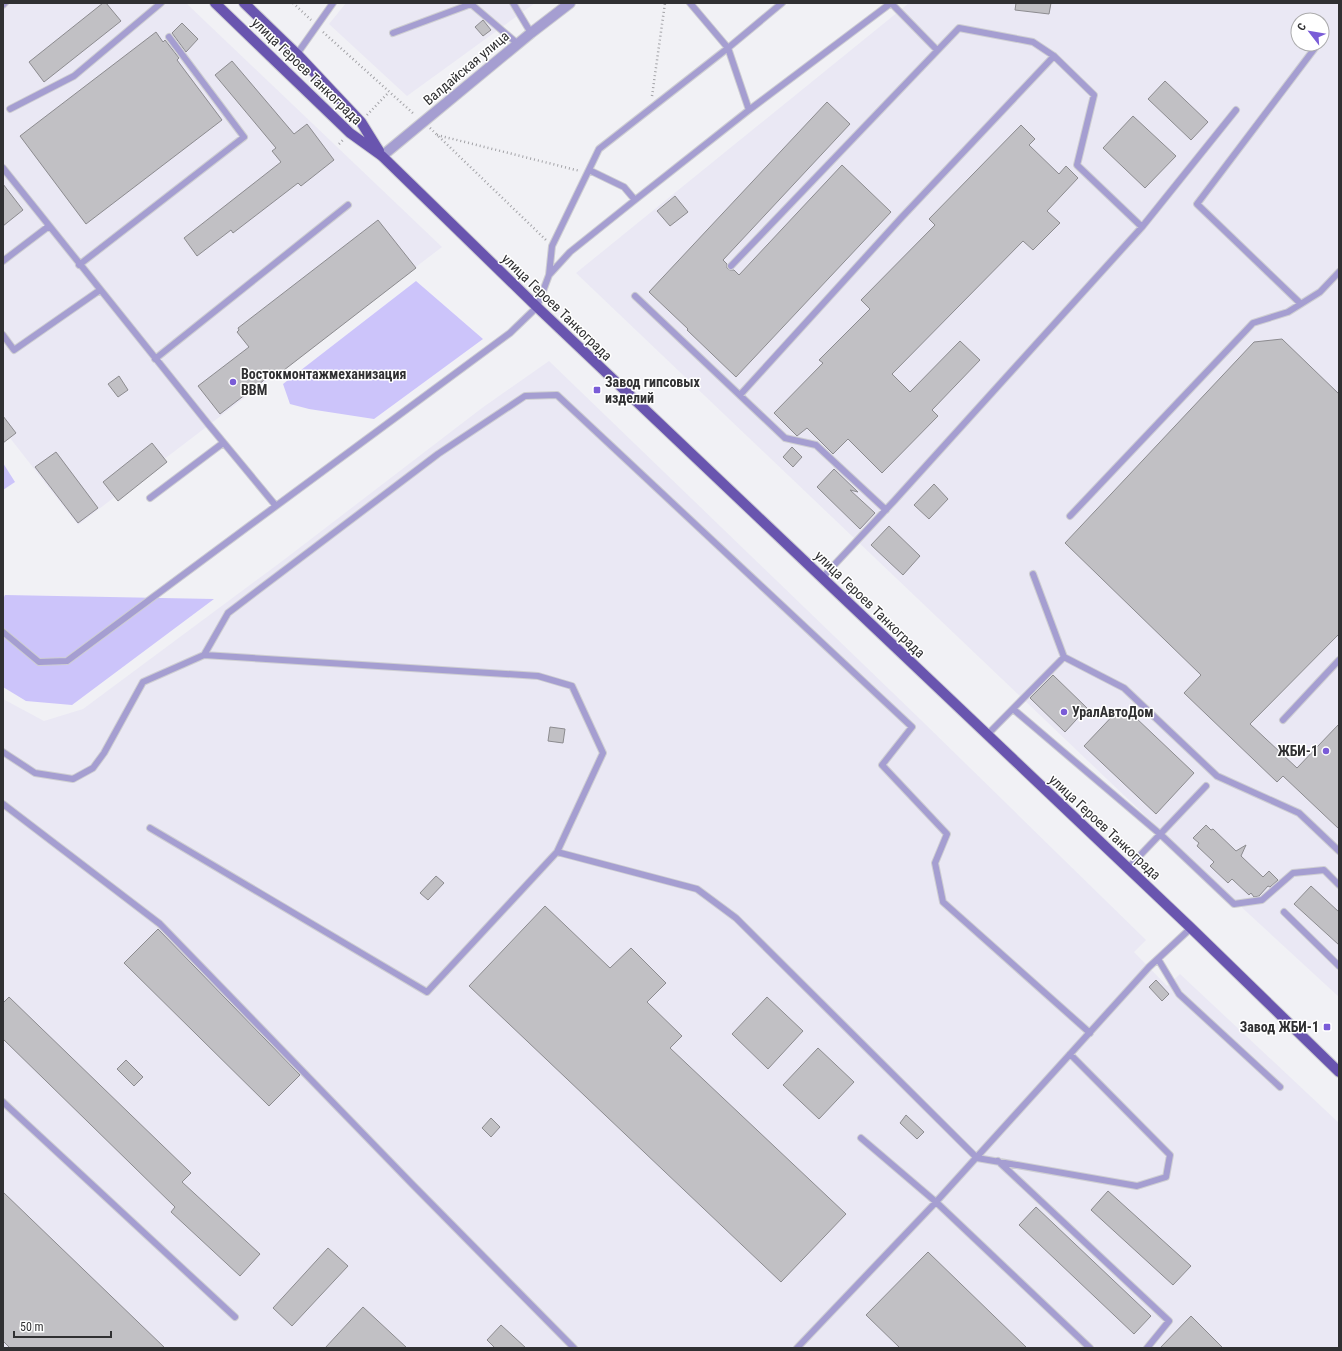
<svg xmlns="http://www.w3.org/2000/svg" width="1342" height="1351" font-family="'Roboto Condensed',sans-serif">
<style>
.built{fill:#eae8f4;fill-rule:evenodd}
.green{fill:#ccc4fa}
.building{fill:#c1c0c4;stroke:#8c8b8f}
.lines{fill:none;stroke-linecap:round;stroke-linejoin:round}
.service-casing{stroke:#ceced2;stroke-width:8}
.tertiary-casing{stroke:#ceced2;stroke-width:12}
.primary-casing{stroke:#ceced2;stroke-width:12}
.path{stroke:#a2a2a6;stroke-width:2.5;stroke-dasharray:1 3;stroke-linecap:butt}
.service{stroke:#a59ed1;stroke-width:6}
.tertiary{stroke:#a59ed1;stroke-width:10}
.primary{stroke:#6955af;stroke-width:10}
.poi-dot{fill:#7a5cd7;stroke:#fff;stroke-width:1.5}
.labels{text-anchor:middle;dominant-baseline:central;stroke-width:3;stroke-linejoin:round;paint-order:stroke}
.street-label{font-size:14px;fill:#303032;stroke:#fff}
.poi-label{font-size:14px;font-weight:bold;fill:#303032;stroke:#fff;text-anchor:start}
</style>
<rect width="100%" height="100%" fill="#f1f1f5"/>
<path class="built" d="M3,3H186L442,247L78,525L3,429Z
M346,3H535L407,96L329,24Z
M909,3H1339V997L1237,903L576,273ZM1298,20H1322V44H1298Z
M549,361L921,720L1146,940L1134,952L1167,986L1180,974L1339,1123V1348H3V699L44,721L83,709L281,562L482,408Z"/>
<path class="green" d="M416,281L483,339L374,419L309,409L290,404L283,384Z
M3,463L15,482L3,490Z
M5,595L214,599L72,705L26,701L3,687V599Z"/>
<path class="building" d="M103,3H106L121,21L44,82L29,62Z
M1016,3H1051L1049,14L1015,10Z
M483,20L491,30L483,36L475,27Z
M182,23L198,39L186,52L172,33Z
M156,32L163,42L165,40L179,58L177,60L222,120L86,224L20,136Z
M232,61L294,134L307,124L334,160L301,186L298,183L233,233L231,230L197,256L184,238L281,162L272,151L276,148L215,75Z
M1165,81L1208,122L1191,140L1148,99Z
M827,102L850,124L723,260L727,264V268L730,270H734L739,275L842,165L891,212L736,377L687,330L688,329L649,292Z
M1133,116L1176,156L1145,188L1103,148Z
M1021,125L1035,139L1029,145L1059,174L1066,166L1078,178L1047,211L1060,223L1033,250L1023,241L892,374L910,392L960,341L980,360L932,410L938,416L882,473L848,439L833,454L807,428L797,436L774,413L823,363L819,360L870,309L861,300L935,225L929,219Z
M3,184L23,210L3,226Z
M675,196L688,212L670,226L657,211Z
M378,220L416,268L275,377L272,374L220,414L198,386L249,347L237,332L239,330L238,328Z
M1282,339L1339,394V634L1250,724L1297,768L1339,724V829L1283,776L1277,782L1184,693L1201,675L1065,543L1254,342Z
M119,376L128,390L118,397L108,384Z
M3,416L16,433L3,443Z
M152,443L167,462L118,501L103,482Z
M792,447L802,457L793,467L783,457Z
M56,452L98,508L78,523L35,467Z
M834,469L858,492L850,490L875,513L860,529L817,487Z
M934,484L948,499L929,519L914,505Z
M889,526L920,556L903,575L871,545Z
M1053,675L1087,708L1065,732L1030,698Z
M1120,708L1135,717L1194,773L1156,814L1084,746Z
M550,727L565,729L563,743L548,741Z
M1206,825L1211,830L1213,829L1236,851L1246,845L1241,856L1263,877L1269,871L1278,880L1270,887L1268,886L1259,896L1254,897L1251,893L1249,895L1232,879L1228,883L1210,866L1214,862L1197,846L1199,843L1193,838Z
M436,876L444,883L428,900L420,893Z
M1311,886L1339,912V945L1294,904Z
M545,906L610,968L631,948L666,983L647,1002L682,1036L670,1048L846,1214L781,1282L469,986Z
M158,929L300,1075L269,1106L124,963Z
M1156,980L1169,994L1162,1001L1149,987Z
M9,997L191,1173L182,1182L260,1254L240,1276L171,1212L175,1207L3,1039V1003Z
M767,997L803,1031L768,1069L732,1034Z
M818,1048L854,1082L819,1119L783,1085Z
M126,1060L143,1077L134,1086L117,1069Z
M906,1115L924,1132L917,1139L900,1123Z
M491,1118L500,1127L491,1137L482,1128Z
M1108,1191L1191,1266L1173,1285L1091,1210Z
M3,1192L165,1348H10L3,1341Z
M1036,1207L1151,1316L1134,1334L1019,1225Z
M328,1248L348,1266L292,1326L273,1308Z
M928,1252L1027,1348H900L866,1315Z
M363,1307L407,1348H325Z
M1191,1316L1223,1348H1160Z
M501,1325L526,1348H495L487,1340Z"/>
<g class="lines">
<defs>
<path id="service" d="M513,3L531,33
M690,3L728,48L749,110
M891,3L937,50
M3,5L5,3
M393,33L471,4L518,44
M297,54L333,3
M10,109L74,76L161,3
M3,168L209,425L276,506L510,333L537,307L549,275L552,246L599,149L728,48L782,3
M589,170L624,187L635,200
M1142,227L1236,110
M3,261L49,226
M79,265L244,137L169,37
M731,266L959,28L1033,42L1054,56L1094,95L1077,165L1142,227L894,501L822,578
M549,275L570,252L635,200L749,110L891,3
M635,296L785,438L816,445L886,510
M1301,304L1197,204L1318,44
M3,335L14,350L100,290
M155,359L348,205
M740,395L902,217L1054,56
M150,498L223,443
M1070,516L1253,323L1288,312L1320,292L1339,272
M1033,574L1064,657L1124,688L1217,776L1299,813L1339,851
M3,632L39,662L67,661L276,506
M1013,709L1160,834L1234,904L1262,900L1293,873L1324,870L1339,885
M1283,720L1339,660
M987,735L1064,657
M3,752L35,773L73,779L93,768L104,753L143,682L204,655L228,613L438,454L525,396L557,395L912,727L882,765L947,834L935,863L943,902L1090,1033
M3,804L160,924L413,1185L574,1348
M150,828L427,992L557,852L603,753L572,686L538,676L204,655
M557,852L697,889L736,918L977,1158L1137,1186L1166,1177L1170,1155L1070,1054
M1128,868L1206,786
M1284,912L1339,966
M1158,959L1179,994L1280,1087
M3,1102L235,1317
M861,1138L936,1202L1090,1348
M998,1161L1169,1321L1147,1348
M797,1348L936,1202L1149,967L1191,928"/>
<path id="tertiary" d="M382,156L531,33L570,3"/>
<path id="primary" d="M215,3L350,133L382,156L537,307L1191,928L1339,1072
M244,3L297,54L361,122L379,151"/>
</defs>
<use href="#service" class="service-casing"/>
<use href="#tertiary" class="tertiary-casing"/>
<use href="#primary" class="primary-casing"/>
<path class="path" d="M293,3L311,20
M323,32L415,115
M652,96L665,3
M367,115L389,92
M430,128L546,240
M437,135L580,171
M339,144L343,140"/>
<use href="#service" class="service"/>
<use href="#tertiary" class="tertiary"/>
<use href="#primary" class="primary"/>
</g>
<g class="poi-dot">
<circle cx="233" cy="382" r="4"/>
<rect x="593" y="386" width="8" height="8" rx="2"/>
<circle cx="1064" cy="712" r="4"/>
<circle cx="1326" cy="751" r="4"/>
<rect x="1323" y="1023" width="8" height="8" rx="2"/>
</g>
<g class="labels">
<g class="street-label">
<text transform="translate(466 68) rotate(-40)">Валдайская улица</text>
<text transform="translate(307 71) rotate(44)">улица Героев Танкограда</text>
<text transform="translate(557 307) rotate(44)">улица Героев Танкограда</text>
<text transform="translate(870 604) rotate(44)">улица Героев Танкограда</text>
<text transform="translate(1105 827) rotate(43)">улица Героев Танкограда</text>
</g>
<g class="poi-label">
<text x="241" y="374">Востокмонтажмеханизация<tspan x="241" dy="16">ВВМ</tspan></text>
<text x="605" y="382">Завод гипсовых<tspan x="605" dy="16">изделий</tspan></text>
<text x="1072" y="712">УралАвтоДом</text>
<text x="1318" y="751" text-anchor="end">ЖБИ-1</text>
<text x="1319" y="1027" text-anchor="end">Завод ЖБИ-1</text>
</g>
</g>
<rect width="1342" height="1351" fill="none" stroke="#303032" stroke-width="8"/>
<g transform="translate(1310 32) rotate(301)"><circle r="19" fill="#ffffff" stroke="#acacad"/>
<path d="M0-3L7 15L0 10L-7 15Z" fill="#7a5cd7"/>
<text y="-6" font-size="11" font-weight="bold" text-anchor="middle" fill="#303032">С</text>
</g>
<path d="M14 1331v6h97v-6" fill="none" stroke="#303032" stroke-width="2"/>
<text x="20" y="1331" font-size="12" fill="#303032" stroke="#ffffff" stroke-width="3" paint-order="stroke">50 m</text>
</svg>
